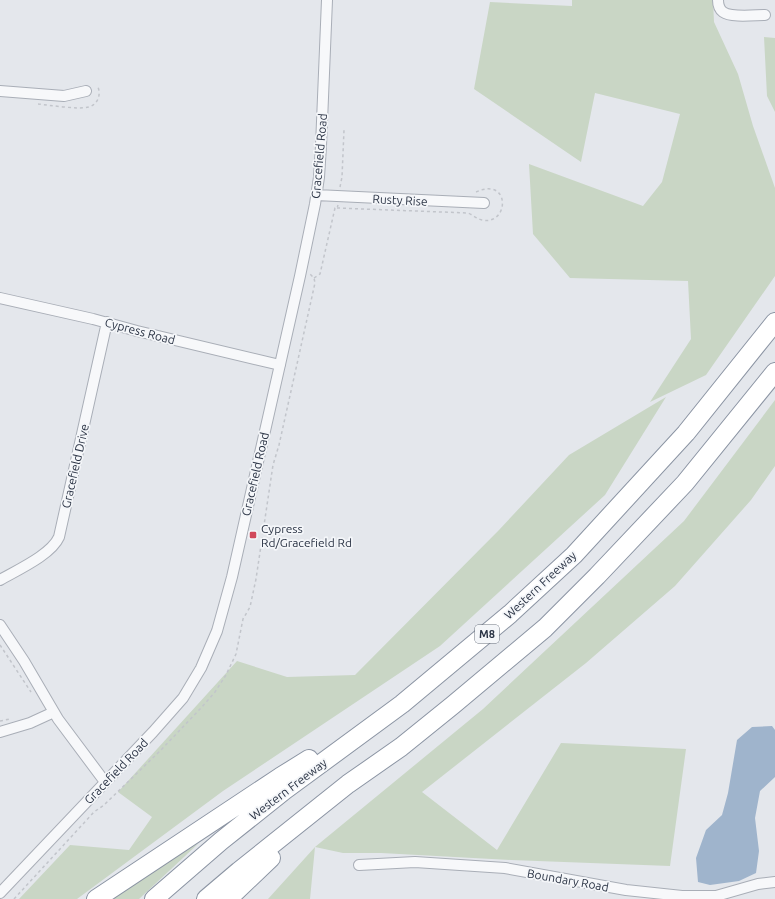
<svg xmlns="http://www.w3.org/2000/svg" width="775" height="899" font-family="Ubuntu,sans-serif">
<style>
.green{fill:#c9d6c5}
.water{fill:#9fb4cc}
.lines{fill:none;stroke-linecap:round;stroke-linejoin:round}
.minor-casing{stroke:#a9aeb7;stroke-width:12}
.motorway-casing{stroke:#8b94a3;stroke-width:20}
.path{stroke:#c2c5cb;stroke-width:1.5;stroke-dasharray:3 3;stroke-linecap:butt}
.minor{stroke:#f7f8fa;stroke-width:10}
.motorway{stroke:#fff;stroke-width:18}
.poi-dot{fill:#d1495b;stroke:#f4f6f9;stroke-width:1.5}
.labels{text-anchor:middle;dominant-baseline:central;stroke-width:3.5;stroke-linejoin:round;paint-order:stroke}
.shield{fill:#f4f6f9;stroke:#676e7b;stroke-width:1}
.shield-label{font-size:11px;font-weight:bold;fill:#2b3445}
.street-label{font-size:12px;fill:#2b3445;stroke:#f4f6f9}
.poi-label{font-size:12px;fill:#2b3445;stroke:#f4f6f9;text-anchor:start}
</style>
<rect width="100%" height="100%" fill="#e4e7ec"/>
<path class="green" d="M572,0H713L714,22L738,74L753,126L775,188V276L706,375L650,402L691,339L688,281L570,278L533,234L529,164L643,206L662,182L680,114L595,93L581,162L474,89L490,2L572,6Z
M764,37L775,38V112L767,96Z
M666,397L605,495L440,646L223,791L77,899H19L70,845L129,850L152,817L118,792L237,661L287,677L355,675L499,530L569,455Z
M775,400V466L751,500L675,586L586,663L422,792L497,850L561,743L686,749L670,866L511,860L381,853H343L315,847L310,899H268L315,847L483,709L684,521Z
M199,843L139,899H107Z"/>
<path class="water" d="M772,726L775,730V777L760,791L755,818L759,851L756,873L739,881L710,885L698,882L696,858L706,830L722,815L728,793L737,740L752,727Z"/>
<g class="lines">
<defs>
<path id="minor" d="M718,0C718,4 719,9 723,12C731,18 755,15 765,15
M0,91L64,96L86,91
M316,195L484,203
M0,298L93,319L137,331L280,365
M0,580C17,570 51,555 59,537L107,322
M0,625L24,661L58,719L105,782
M0,732L30,723L54,712
M359,865L415,862L505,868L626,890L682,896H716L758,884L775,882
M0,893L153,732L183,698L201,668L217,631L232,577L300,276L315,204L319,177L321,146L327,0"/>
<path id="motorway" d="M96,899L280,777L309,759
M154,899L221,841L285,790L402,704L510,614L574,555L686,433L775,322
M206,899L239,871L348,784L401,747L453,705L545,628L597,576L685,483L775,372
M228,899L271,858"/>
</defs>
<use href="#minor" class="minor-casing"/>
<use href="#motorway" class="motorway-casing"/>
<path class="path" d="M38,104C49,105 79,110 89,107C98,104 101,95 98,87
M340,187L342,177L344,130
M337,208L468,213C473,215 477,219 482,220C510,226 511,174 474,193
M314,278L320,274L335,208H337L338,205
M0,645L31,692
M0,721L10,719
M14,899L94,812L104,805L160,751L200,709L215,692L226,675L236,654L243,619L250,607L256,579L273,465L279,445L315,283L314,278L310,274"/>
<use href="#minor" class="minor"/>
<use href="#motorway" class="motorway"/>
</g>
<rect class="poi-dot" x="249" y="531" width="8" height="8" rx="2"/>
<g class="labels">
<rect class="shield" x="475" y="625" width="24" height="18" rx="3"/>
<g class="shield-label">
<text x="487" y="634">M8</text>
</g>
<g class="street-label">
<text transform="translate(319 156) rotate(-85)">Gracefield Road</text>
<text transform="translate(400 200) rotate(3)">Rusty Rise</text>
<text transform="translate(140 331) rotate(15)">Cypress Road</text>
<text transform="translate(75 466) rotate(-77)">Gracefield Drive</text>
<text transform="translate(255 474) rotate(-77)">Gracefield Road</text>
<text transform="translate(540 585) rotate(-43)">Western Freeway</text>
<text transform="translate(116 771) rotate(-46)">Gracefield Road</text>
<text transform="translate(288 789) rotate(-37)">Western Freeway</text>
<text transform="translate(568 880) rotate(10)">Boundary Road</text>
</g>
<g class="poi-label">
<text x="261" y="528">Cypress<tspan x="261" dy="14">Rd/Gracefield Rd</tspan></text>
</g>
</g>
</svg>
